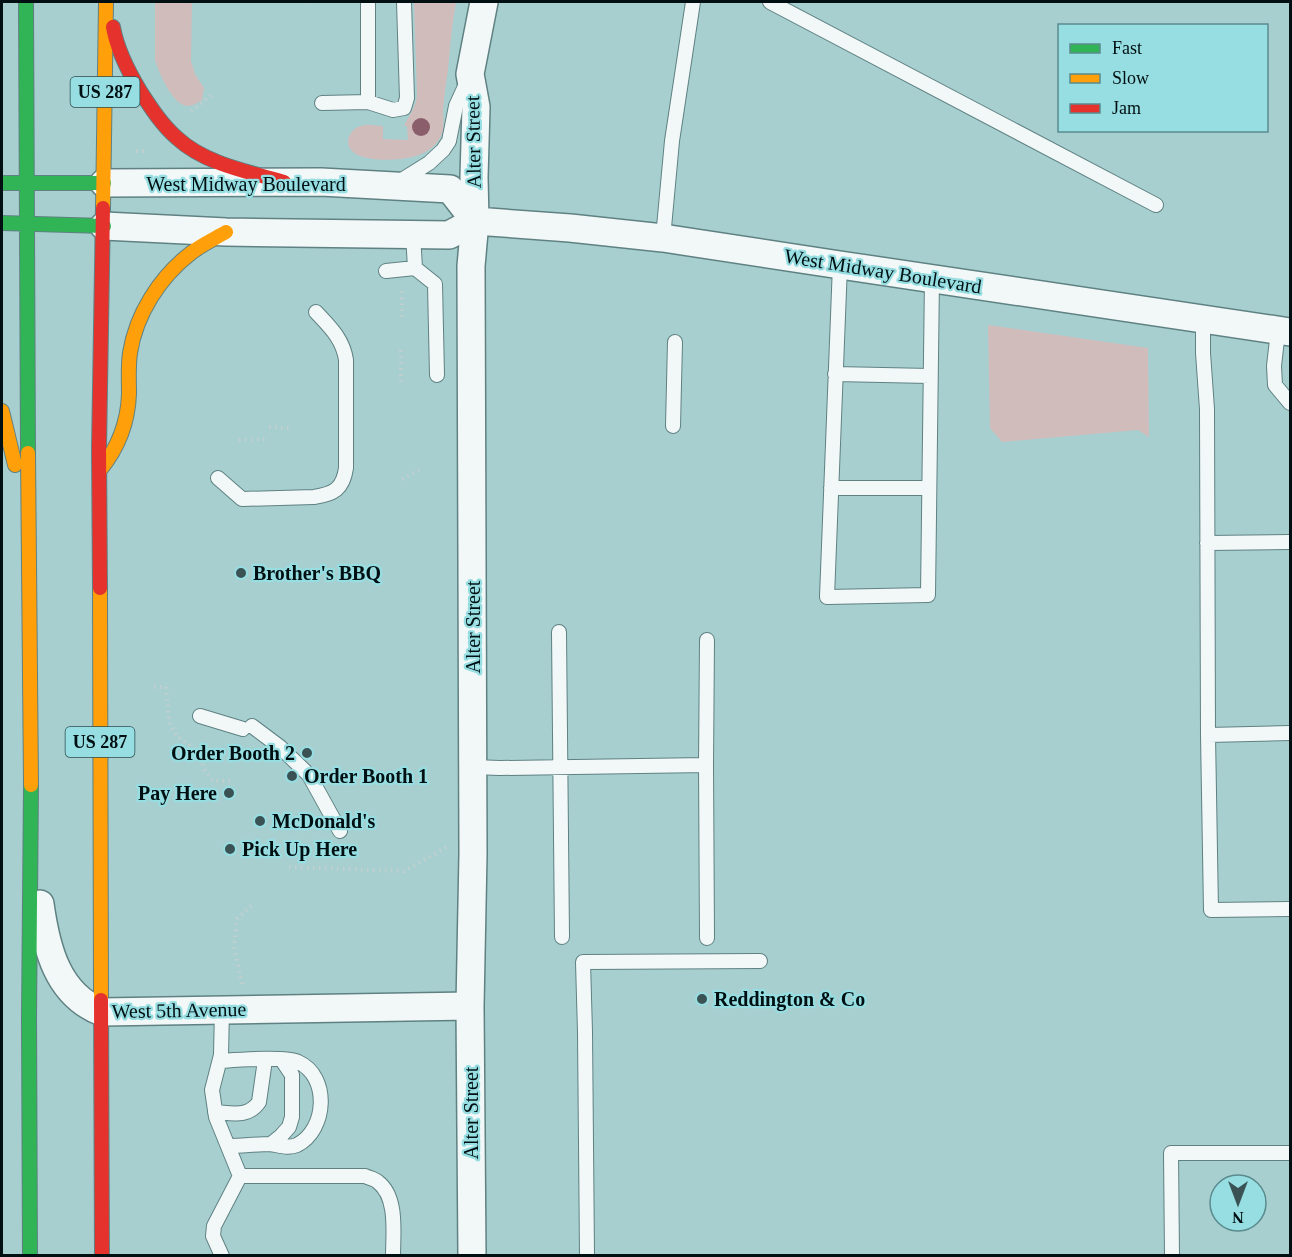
<svg xmlns="http://www.w3.org/2000/svg" width="1292" height="1257" font-family="Georgia,serif">
<style>
.green{fill:#d1bcbc}
.lines{fill:none;stroke-linecap:round;stroke-linejoin:round}
.lane-casing{stroke:#5f8182;stroke-width:16}
.street-casing{stroke:#5f8182;stroke-width:30}
.fast-casing{stroke:#5f8182;stroke-width:16}
.slow-casing{stroke:#5f8182;stroke-width:16}
.jam-casing{stroke:#5f8182;stroke-width:16}
.path{stroke:#c2cfcf;stroke-width:4;stroke-dasharray:1.5 4.5;stroke-linecap:butt}
.lane{stroke:#f2f8f8;stroke-width:14}
.street{stroke:#f2f8f8;stroke-width:27}
.fast{stroke:#30b455;stroke-width:14}
.slow{stroke:#ff9f0a;stroke-width:14}
.jam{stroke:#e5322d;stroke-width:14}
.tree{fill:#8b5e6c}
.poi-dot{fill:#3b5254;stroke:#96dee2;stroke-width:2}
.labels{text-anchor:middle;dominant-baseline:central;stroke-width:4.5;stroke-linejoin:round;paint-order:stroke}
.shield{fill:#96dee2;stroke:#2d4d50;stroke-width:1.5}
.shield-label{font-size:18px;font-weight:bold;fill:#000f11}
.street-label{font-size:20px;fill:#000f11;stroke:#96dee2}
.poi-label{font-size:20px;font-weight:bold;fill:#000f11;stroke:#96dee2;text-anchor:start}
</style>
<rect width="100%" height="100%" fill="#a8cfd0"/>
<path class="green" d="M155,2H192L191,61L195,74L204,88L202,100C198,102 194,106 188,106C173,106 159,73 155,60Z
M414,2H456C452,24 450,47 448,70C446,84 444,97 443,111C443,117 444,124 443,130C442,138 434,147 427,151C413,161 371,163 356,154C341,145 349,127 365,125C370,124 377,126 383,126V139L408,140L407,126H404C409,115 416,108 417,95Z
M988,325L1148,348L1149,437L1138,430L1002,442L990,428Z"/>
<g class="lines">
<defs>
<path id="lane" d="M770,2L1156,205
M368,102L393,110L404,108L407,98L404,2
M322,103L368,102V2
M397,183L429,163L443,150L449,141L456,106L467,82
M413,234L415,268L435,284L437,375
M663,238L672,141L693,2
M840,265L827,597L928,595L932,278
M386,271L415,268
M1203,319V353L1207,409L1208,735L1211,910L1290,909
M1278,331L1274,366L1275,385L1290,403
M835,374L930,376
M673,426L675,342
M218,478L242,499L314,497C334,494 343,489 346,468V360C343,339 330,327 316,312
M831,488H929
M1207,543L1290,542
M559,632L562,937
M200,716L243,729
M252,726L280,747L309,775L340,831
M1208,735L1290,733
M706,765L707,938
M473,767L500,768L706,765L707,640
M220,1061C236,1060 286,1056 298,1062C330,1076 327,1130 297,1145C288,1149 279,1145 270,1144C256,1144 242,1146 228,1146
M215,1112C232,1113 248,1118 259,1102L265,1060
M271,1144L281,1136L289,1127L292,1117V1075L282,1060
M240,1176H365C369,1178 375,1179 378,1182C398,1197 393,1234 393,1256
M222,1256L213,1236L214,1226L240,1176L216,1117L212,1090L221,1055L222,1010
M587,1256L585,1032L583,962L760,961
M1172,1256L1171,1153H1290"/>
<path id="street" d="M104,183L321,182L450,189L475,221
M104,226L226,232L449,235L475,221L570,228L663,238L840,265L1290,332
M40,904C46,947 57,995 102,1012L470,1006
M472,1256L470,1006L473,854L471,266L475,221L474,177L476,107L470,74L484,2"/>
<path id="fast" d="M26,2L28,453
M2,183H104
M2,223L104,226
M30,1256L29,1017L31,785"/>
<path id="slow" d="M103,208L106,2
M2,411L15,465
M28,453L31,785
M100,470C118,448 128,423 129,394C129,381 128,367 130,353C136,314 160,277 191,253C201,245 214,239 226,232
M100,588L101,1000"/>
<path id="jam" d="M113,27C117,50 128,71 140,91C151,108 162,125 177,138C205,164 249,172 284,182
M100,588L99,449L103,208
M101,1000L102,1256"/>
</defs>
<use href="#lane" class="lane-casing"/>
<use href="#street" class="street-casing"/>
<use href="#fast" class="fast-casing"/>
<use href="#slow" class="slow-casing"/>
<use href="#jam" class="jam-casing"/>
<path class="path" d="M306,2H311
M191,111L214,93
M136,151H147
M402,317V288
M401,350V382
M269,427L293,428
M239,440L269,439
M402,479L419,470
M154,687H166L169,722L177,736L197,751L205,770L213,781H232
M289,867L404,871L447,847
M242,984L234,947L237,919L252,905"/>
<use href="#lane" class="lane"/>
<use href="#street" class="street"/>
<use href="#fast" class="fast"/>
<use href="#slow" class="slow"/>
<use href="#jam" class="jam"/>
</g>
<circle class="tree" cx="421" cy="127" r="9"/>
<g class="poi-dot">
<circle cx="241" cy="573" r="6"/>
<circle cx="307" cy="753" r="6"/>
<circle cx="292" cy="776" r="6"/>
<circle cx="229" cy="793" r="6"/>
<circle cx="260" cy="821" r="6"/>
<circle cx="230" cy="849" r="6"/>
<circle cx="702" cy="999" r="6"/>
</g>
<g class="labels">
<g class="shield">
<rect x="70.5" y="77" width="69" height="30" rx="4.5"/>
<rect x="65.5" y="727" width="69" height="30" rx="4.5"/>
</g>
<g class="shield-label">
<text x="105" y="92">US 287</text>
<text x="100" y="742">US 287</text>
</g>
<g class="street-label">
<text transform="translate(473 142) rotate(-91)">Alter Street</text>
<text x="246" y="184">West Midway Boulevard</text>
<text transform="translate(883 271) rotate(9)">West Midway Boulevard</text>
<text transform="translate(473 627) rotate(-90)">Alter Street</text>
<text transform="translate(179 1010) rotate(-1)">West 5th Avenue</text>
<text transform="translate(471 1113) rotate(-90)">Alter Street</text>
</g>
<g class="poi-label">
<text x="253" y="573">Brother's BBQ</text>
<text x="295" y="753" text-anchor="end">Order Booth 2</text>
<text x="304" y="776">Order Booth 1</text>
<text x="217" y="793" text-anchor="end">Pay Here</text>
<text x="272" y="821">McDonald's</text>
<text x="242" y="849">Pick Up Here</text>
<text x="714" y="999">Reddington &amp; Co</text>
</g>
</g>
<rect width="1292" height="1257" fill="none" stroke="#000f11" stroke-width="6"/>
<rect x="1058" y="24" width="210" height="108" fill="#96dee2" stroke="#5a8b8e" stroke-width="1.5"/>
<rect x="1070" y="44" width="30" height="9" fill="#30b455" stroke="#5a8b8e" stroke-width="1.5"/>
<text x="1112" y="54" font-size="18" fill="#000f11">Fast</text>
<rect x="1070" y="74" width="30" height="9" fill="#ff9f0a" stroke="#5a8b8e" stroke-width="1.5"/>
<text x="1112" y="84" font-size="18" fill="#000f11">Slow</text>
<rect x="1070" y="104" width="30" height="9" fill="#e5322d" stroke="#5a8b8e" stroke-width="1.5"/>
<text x="1112" y="114" font-size="18" fill="#000f11">Jam</text>
<g transform="translate(1238 1203) rotate(180)"><circle r="28" fill="#96dee2" stroke="#5a8b8e" stroke-width="1.5"/>
<path d="M0-4.5L10 22L0 15L-10 22Z" fill="#3b5254"/>
<text y="-9" font-size="16" font-weight="bold" text-anchor="middle" fill="#000f11">N</text>
</g>
</svg>
